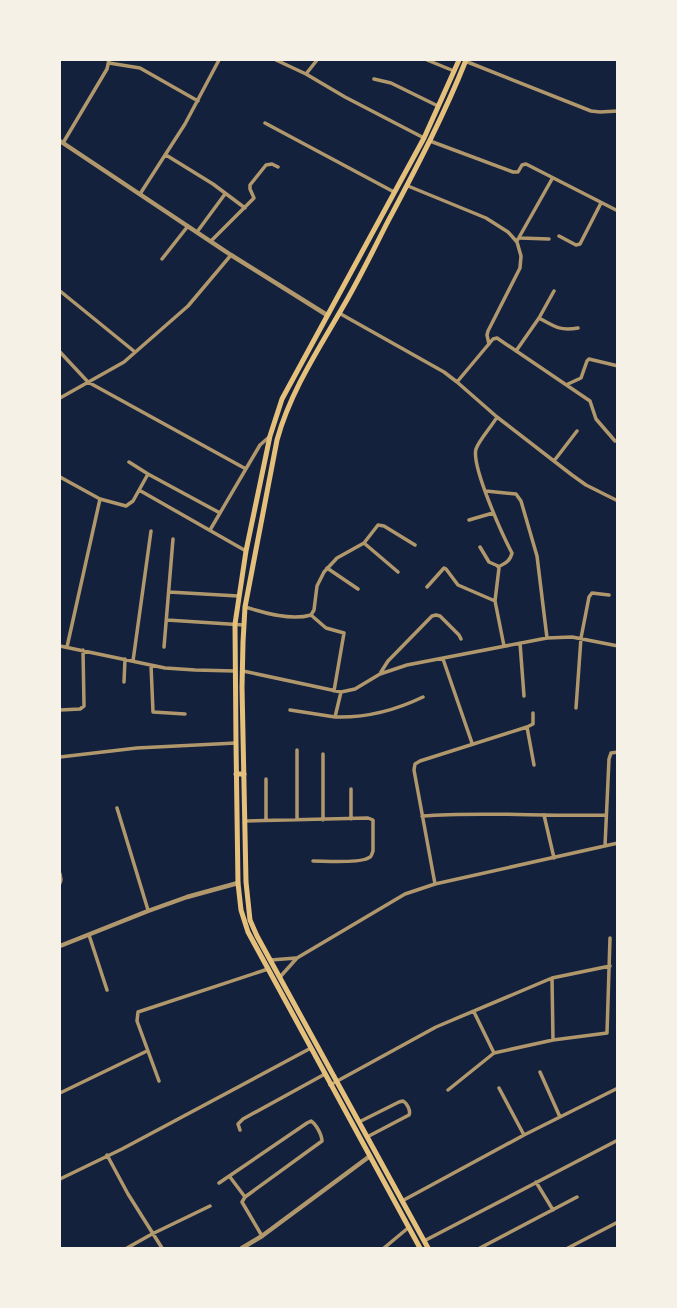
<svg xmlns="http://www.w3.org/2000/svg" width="677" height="1308" font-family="'Nunito Sans',sans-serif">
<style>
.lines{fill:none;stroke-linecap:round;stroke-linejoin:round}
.minor{stroke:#b1986c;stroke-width:3.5}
.tertiary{stroke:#b1986c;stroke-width:4.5}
.primary{stroke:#e5c07b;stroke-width:5}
.trunk{stroke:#e5c07b;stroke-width:5}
</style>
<rect width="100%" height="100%" fill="#14213d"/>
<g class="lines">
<path class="minor" d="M276,60L306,74L345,97L424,138
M427,60L454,71
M465,61L591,111L600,112L618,111
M109,63L140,68L198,101
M306,74L317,60
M374,79L391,83L438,106
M265,123L394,192
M430,141L513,172H518L522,165L526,164L618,211
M63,143L107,69L109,60
M166,155L213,184L245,208
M408,186L486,218L508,232L517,242L521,256L520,268L488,331L487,335L489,344
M140,194L185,124L219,60
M197,232L225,194
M559,236L576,245L580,244L601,203
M520,238L549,239
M211,241L254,198L250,189V185L266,165L272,164L278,167
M517,241L552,179
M162,259L188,226
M60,291L135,352
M339,313L444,372L457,382L497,417L572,475L586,485L618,501
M539,318C555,327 560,331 578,328
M516,351L539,318L554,291
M60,352L88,382L246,469
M457,382L493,339L497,338L590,401L596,419L615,441
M568,384L581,378L587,361L589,359L618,366
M60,398L124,362L188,306L231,255
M497,417C492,426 479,440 476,449C471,466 503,536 512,553C510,561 506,563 498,567
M554,461L577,431
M129,462L148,474L220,513
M60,477L100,499L126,506L133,501L148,474
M139,490L246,551
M486,491L516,494L521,501L537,556L547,638
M469,520L493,513
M210,530L260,445L268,438
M364,543L398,572
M480,547L489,562L498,566L499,568L495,601L504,646
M327,568L358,589
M427,587L444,568L446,569L458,585L495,601
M169,592L238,596
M245,607C265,613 291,621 311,615
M311,615L314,610L317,586L324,572L337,558L364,543L378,525L384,526L415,545
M311,615L326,628L344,633L334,691
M167,620L244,625
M520,643L524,696
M60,646L165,668L195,670L235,671
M67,647L100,499
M164,647L173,539
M443,659L472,743
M133,661L151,531
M151,665L153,712L185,714
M243,671L341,692L355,689L380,674L407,665L547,638L572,637L618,646
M381,672L388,661L432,616L436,615L440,616L459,635L461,639
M124,682L125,659
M576,708L581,638L589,597L592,593L609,595
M60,710L80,709L84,706L83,650
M290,710L335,717L341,692
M335,717C366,718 396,710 423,697
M527,727L534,765
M323,754V820
M60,757L137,748L236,743
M266,779V820
M351,789V819
M117,808L148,910
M544,815L554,858
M422,816C483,811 545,817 606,815
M297,819V750
M245,821L368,818L373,820V851C371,856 372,857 366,859C356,863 325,861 313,861
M605,846L609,759L611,753L618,752
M60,874L61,880L60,883
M435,884L414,770L415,764L420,761L527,727L533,724V713
M89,935L107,990
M271,960L296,958
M280,977L297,958L405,894L435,884L618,843
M552,978L553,1040L607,1033L610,938
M494,1053L553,1040
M540,1072L560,1117
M159,1081L137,1021L138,1012L268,969
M330,1085L436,1027L552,978L610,966
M499,1088L524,1135
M448,1090L494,1053L474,1012
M60,1093L147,1051
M359,1122L399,1102L403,1101C407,1103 411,1111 409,1115L367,1137
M240,1130L238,1124L243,1119L325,1074
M107,1155L128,1194L162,1248
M230,1177L245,1197
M60,1179L122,1149L311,1048
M536,1182L553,1210
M219,1183L307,1123L311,1121C316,1124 322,1135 322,1141L245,1197L242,1202L262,1236
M402,1201L524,1135L618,1088
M424,1241L618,1140
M127,1248L152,1234L210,1206
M384,1248L408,1228
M480,1248L577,1197
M568,1248L618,1222"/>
<path class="tertiary" d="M60,141L231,255L327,315
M60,946L148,911L187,897L238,883
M242,1248L262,1236L370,1156"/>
<path class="primary" d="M420,1248L248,932L241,910L238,883L236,743L235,624L246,551L270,436L282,399L424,138L459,60
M428,1248L257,936L250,920L246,882L242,687L243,642L245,607L277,440C291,389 322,344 348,298C361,275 373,251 385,227C414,172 443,118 466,60"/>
<path class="trunk" d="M236,774H244"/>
</g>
<rect width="677" height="1308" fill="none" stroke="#f6f1e7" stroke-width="122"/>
</svg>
